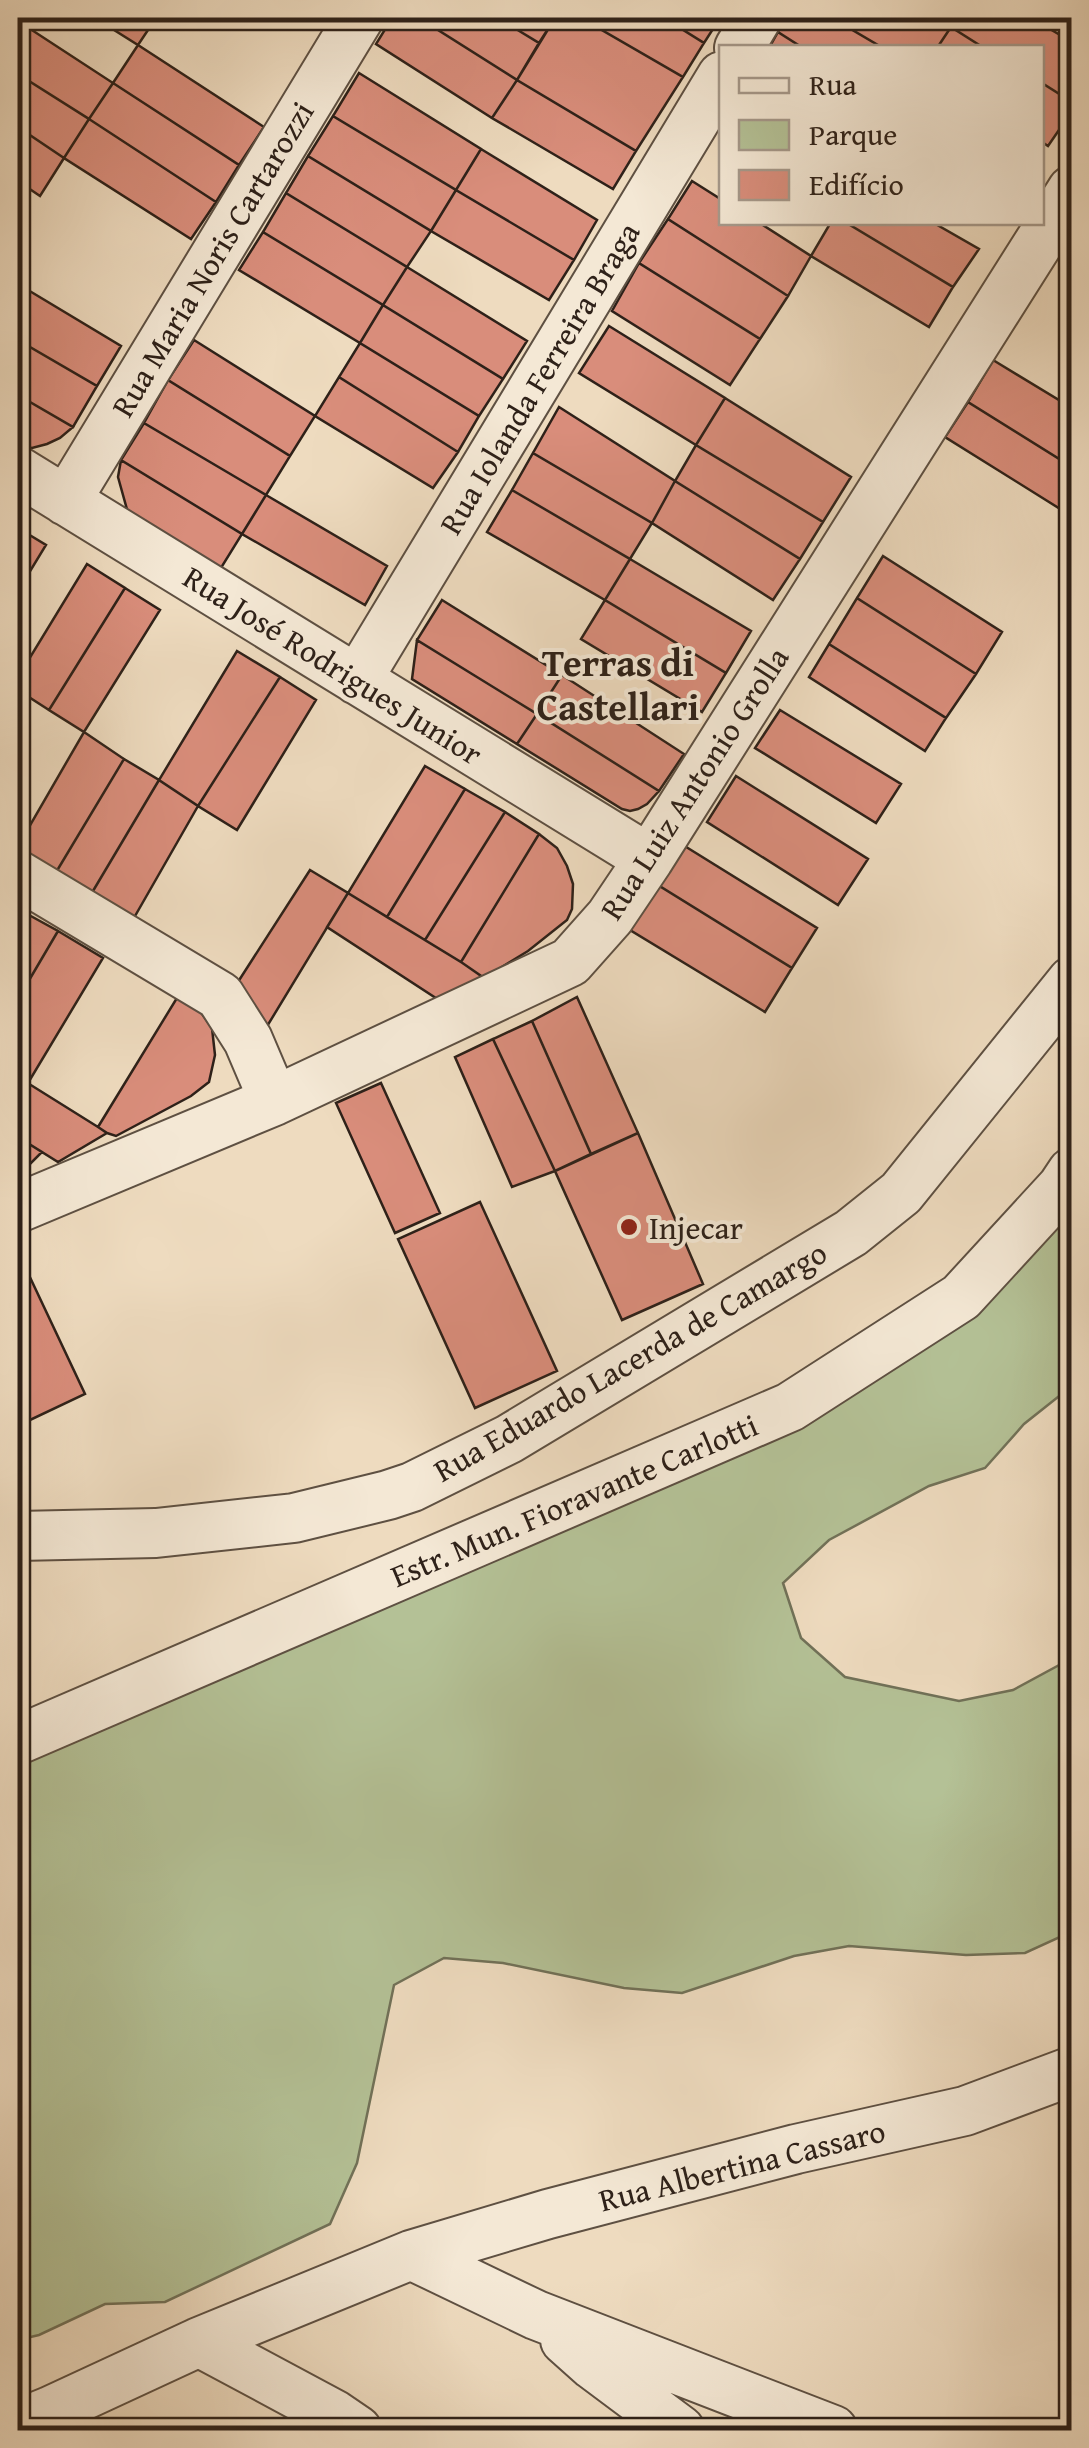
<svg xmlns="http://www.w3.org/2000/svg" width="1089" height="2448" font-family="'Gentium Book Plus',serif">
<style>
.green{fill:#b4c196;stroke:#717158;stroke-width:2.5}
.building{fill:#d98d7b;stroke:#2e2119;stroke-width:2.5}
.lines{fill:none;stroke-linecap:round;stroke-linejoin:round}
.minor-casing{stroke:#5e5042;stroke-width:52}
.minor{stroke:#f4e8d5;stroke-width:48}
.poi-dot{fill:#8f2418;stroke:#f4e8d5;stroke-width:4}
.labels{text-anchor:middle;dominant-baseline:central;stroke-width:8;stroke-linejoin:round;paint-order:stroke}
.street-label{font-size:32px;fill:#2e2119;stroke:#f4e8d5}
.poi-label{font-size:32px;fill:#2e2119;stroke:#f4e8d5;text-anchor:start}
.quarter-label{font-size:38px;font-weight:bold;fill:#2e2119;stroke:#f4e8d5}
</style>
<rect width="100%" height="100%" fill="#eedbbf"/>
<filter id="stains"><feTurbulence type="fractalNoise" baseFrequency=".002" numOctaves="4"/><feColorMatrix values="0 0 0 0 .2 0 0 0 0 .09 0 0 0 0 .02 0 0 0 .5 -.17"/></filter>
<radialGradient id="worn" r=".72"><stop offset=".6" stop-color="#630" stop-opacity="0"/><stop offset="1" stop-color="#630" stop-opacity=".3"/></radialGradient>
<path class="green" d="M1071,1169V1391L1068,1389L1024,1424L985,1468L929,1486L829,1540L783,1583L801,1638L845,1677L959,1701L1013,1690L1063,1663H1071V1932L1025,1953L966,1955L849,1946L794,1956L682,1993L624,1988L503,1963L444,1958L394,1985L357,2163L330,2224L165,2302L105,2304L39,2335L18,2340V1711L56,1714L860,1353Z"/>
<path class="building" d="M95,18H156L138,45Z
M392,18H419L517,80L492,118L376,44Z
M419,18H498L539,43L517,80Z
M498,18H555L539,43Z
M555,18H581L683,77L636,151L517,80Z
M581,18H664L704,43L683,77Z
M664,18H720L704,43Z
M786,18H832L883,48H803L778,32Z
M832,18H935L951,27L937,48H883Z
M956,18H1031L1072,42V102L1042,83V48H984L951,27Z
M18,21L113,83L89,119L18,74Z
M951,27L984,48H937Z
M778,32L803,48H769Z
M138,45L264,127L239,165L113,83Z
M359,73L481,149L456,190L333,116Z
M18,74L89,119L64,158L18,127Z
M517,80L636,151L613,189L492,118Z
M113,83L239,165L216,202L89,119Z
M1042,83L1072,102V111L1048,146L1042,142Z
M333,116L456,190L431,231L308,156Z
M89,119L216,202L191,239L64,158Z
M18,127L64,158L40,196L18,181Z
M481,149L597,220L574,260L456,190Z
M308,156L431,231L407,267L286,193Z
M692,181L722,200V222H758L811,256L788,296L668,219Z
M456,190L574,260L549,300L431,231Z
M286,193L407,267L383,305L263,232Z
M668,219L788,296L760,339L639,263Z
M831,222H845L953,287L929,327L811,256Z
M845,222H932L979,249L953,287Z
M263,232L383,305L360,343L239,270Z
M639,263L760,339L730,385L612,311Z
M407,267L527,341L503,379L383,305Z
M18,284L121,346L97,386L18,340Z
M383,305L503,379L479,416L360,343Z
M609,326L725,398L696,445L579,373Z
M18,340L97,386L73,427L18,395Z
M194,340L315,416L290,456L168,380Z
M360,343L479,416L458,452L339,377Z
M993,360L1072,408V467L968,402Z
M339,377L458,452L433,488L315,416Z
M168,380L290,456L266,495L144,423Z
M18,395L73,427L60,438L47,444L32,448L18,446Z
M725,398L851,477L823,522L696,445Z
M968,402L1072,467V501L1065,512L945,437Z
M559,407L675,481L652,523L533,453Z
M144,423L266,495L242,534L121,460Z
M696,445L823,522L800,559L675,481Z
M533,453L652,523L630,559L512,490Z
M121,460L242,534L216,576L128,513L118,477Z
M675,481L800,559L773,600L652,523Z
M512,490L630,559L605,600L487,532Z
M266,495L387,566L365,605L242,534Z
M18,528L46,545L18,591Z
M883,556L1002,632L976,674L857,598Z
M630,559L751,631L726,673L605,600Z
M87,564L125,588L49,710L18,690V677Z
M125,588L160,610L84,732L49,710Z
M857,598L976,674L946,718L829,644Z
M442,600L562,675L537,714L417,640Z
M605,600L726,673L702,712L581,639Z
M417,640L537,714L517,744L412,679Z
M829,644L946,718L925,751L809,677Z
M237,651L280,677L198,806L159,780Z
M562,675L684,754L659,791L537,714Z
M280,677L316,700L237,830L198,806Z
M780,710L901,784L876,823L755,748Z
M537,714L659,791L647,804L638,809L630,811L622,809L517,744Z
M84,732L124,759L55,874L18,852V846Z
M124,759L159,780L90,896L55,874Z
M425,766L465,789L387,917L348,893Z
M736,776L868,859L838,905L707,822Z
M159,780L198,806L131,923L90,896Z
M465,789L505,812L425,940L387,917Z
M505,812L539,834L461,962L425,940Z
M539,834L557,848L567,866L573,884L572,909L567,920L528,951L484,978L461,962Z
M683,845L817,928L792,968L658,885Z
M310,870L348,893L266,1028L236,985Z
M658,885L792,968L765,1012L630,930Z
M348,893L461,962L484,978L442,1002L327,927Z
M18,909L58,931L18,999Z
M58,931L103,958L28,1083L18,1077V999Z
M180,993L200,1011L212,1028L215,1055L209,1082L191,1096L116,1136L107,1133L98,1127Z
M577,997L638,1133L591,1154L532,1021Z
M532,1021L591,1154L555,1171L493,1039Z
M493,1039L555,1171L512,1187L455,1057Z
M18,1077L98,1127L107,1133L58,1162L18,1137Z
M381,1083L440,1213L395,1233L336,1103Z
M638,1133L703,1284L622,1320L555,1171Z
M18,1137L42,1152L26,1168L18,1173Z
M480,1202L557,1371L475,1408L398,1239Z
M19,1254L85,1394L30,1420L18,1393V1257Z
M18,1393L30,1420L18,1426Z"/>
<g class="lines">
<defs>
<path id="minor" d="M739,48L757,18
M18,471L649,859
M66,501L359,18
M357,680L722,76
M18,875L220,996L248,1040L274,1101
M18,1208L274,1101L570,962L610,917L649,859L1072,190
M18,1536L156,1533L294,1518L388,1495L412,1487L509,1439L851,1233L901,1193L1072,981
M18,1740L790,1407L961,1297L1062,1187L1072,1172
M411,2255L536,2315L833,2430
M565,2340L593,2365L680,2430
M199,2342L335,2415L357,2430
M18,2424L50,2411L199,2342L411,2255L548,2214L796,2149L965,2111L1072,2071"/>
</defs>
<use href="#minor" class="minor-casing"/>
<use href="#minor" class="minor"/>
</g>
<circle class="poi-dot" cx="629" cy="1227" r="10"/>
<g class="labels">
<g class="street-label">
<text transform="translate(212 259) rotate(-59)">Rua Maria Noris Cartarozzi</text>
<text transform="translate(539 378) rotate(-59)">Rua Iolanda Ferreira Braga</text>
<text transform="translate(333 665) rotate(32)">Rua José Rodrigues Junior</text>
<text transform="translate(694 783) rotate(-57)">Rua Luiz Antonio Grolla</text>
<text transform="translate(630 1361) rotate(-30)">Rua Eduardo Lacerda de Camargo</text>
<text transform="translate(574 1500) rotate(-23)">Estr. Mun. Fioravante Carlotti</text>
<text transform="translate(742 2165) rotate(-14)">Rua Albertina Cassaro</text>
</g>
<g class="poi-label">
<text x="649" y="1227">Injecar</text>
</g>
<g class="quarter-label">
<text x="618" y="662">Terras di<tspan x="618" dy="44">Castellari</tspan></text>
</g>
</g>
<rect width="1089" height="2448" fill="none" stroke="#eedbbf" stroke-width="60"/>
<rect x="20" y="20" width="1049" height="2408" fill="none" stroke="#2e2119" stroke-width="5"/>
<rect x="30" y="30" width="1029" height="2388" fill="none" stroke="#2e2119" stroke-width="2.5"/>
<rect x="719" y="45" width="325" height="180" fill="#f4e8d5" stroke="#a5988a" stroke-width="2.5"/>
<rect x="739" y="78" width="50" height="15" fill="#f4e8d5" stroke="#a5988a" stroke-width="2.5"/>
<text x="809" y="95" font-size="30" fill="#2e2119">Rua</text>
<rect x="739" y="120" width="50" height="30" fill="#b4c196" stroke="#a5988a" stroke-width="2.5"/>
<text x="809" y="145" font-size="30" fill="#2e2119">Parque</text>
<rect x="739" y="170" width="50" height="30" fill="#d98d7b" stroke="#a5988a" stroke-width="2.5"/>
<text x="809" y="195" font-size="30" fill="#2e2119">Edifício</text>
<rect width="100%" height="100%" filter="url(#stains)"/>
<rect width="100%" height="100%" fill="url(#worn)"/>
</svg>
